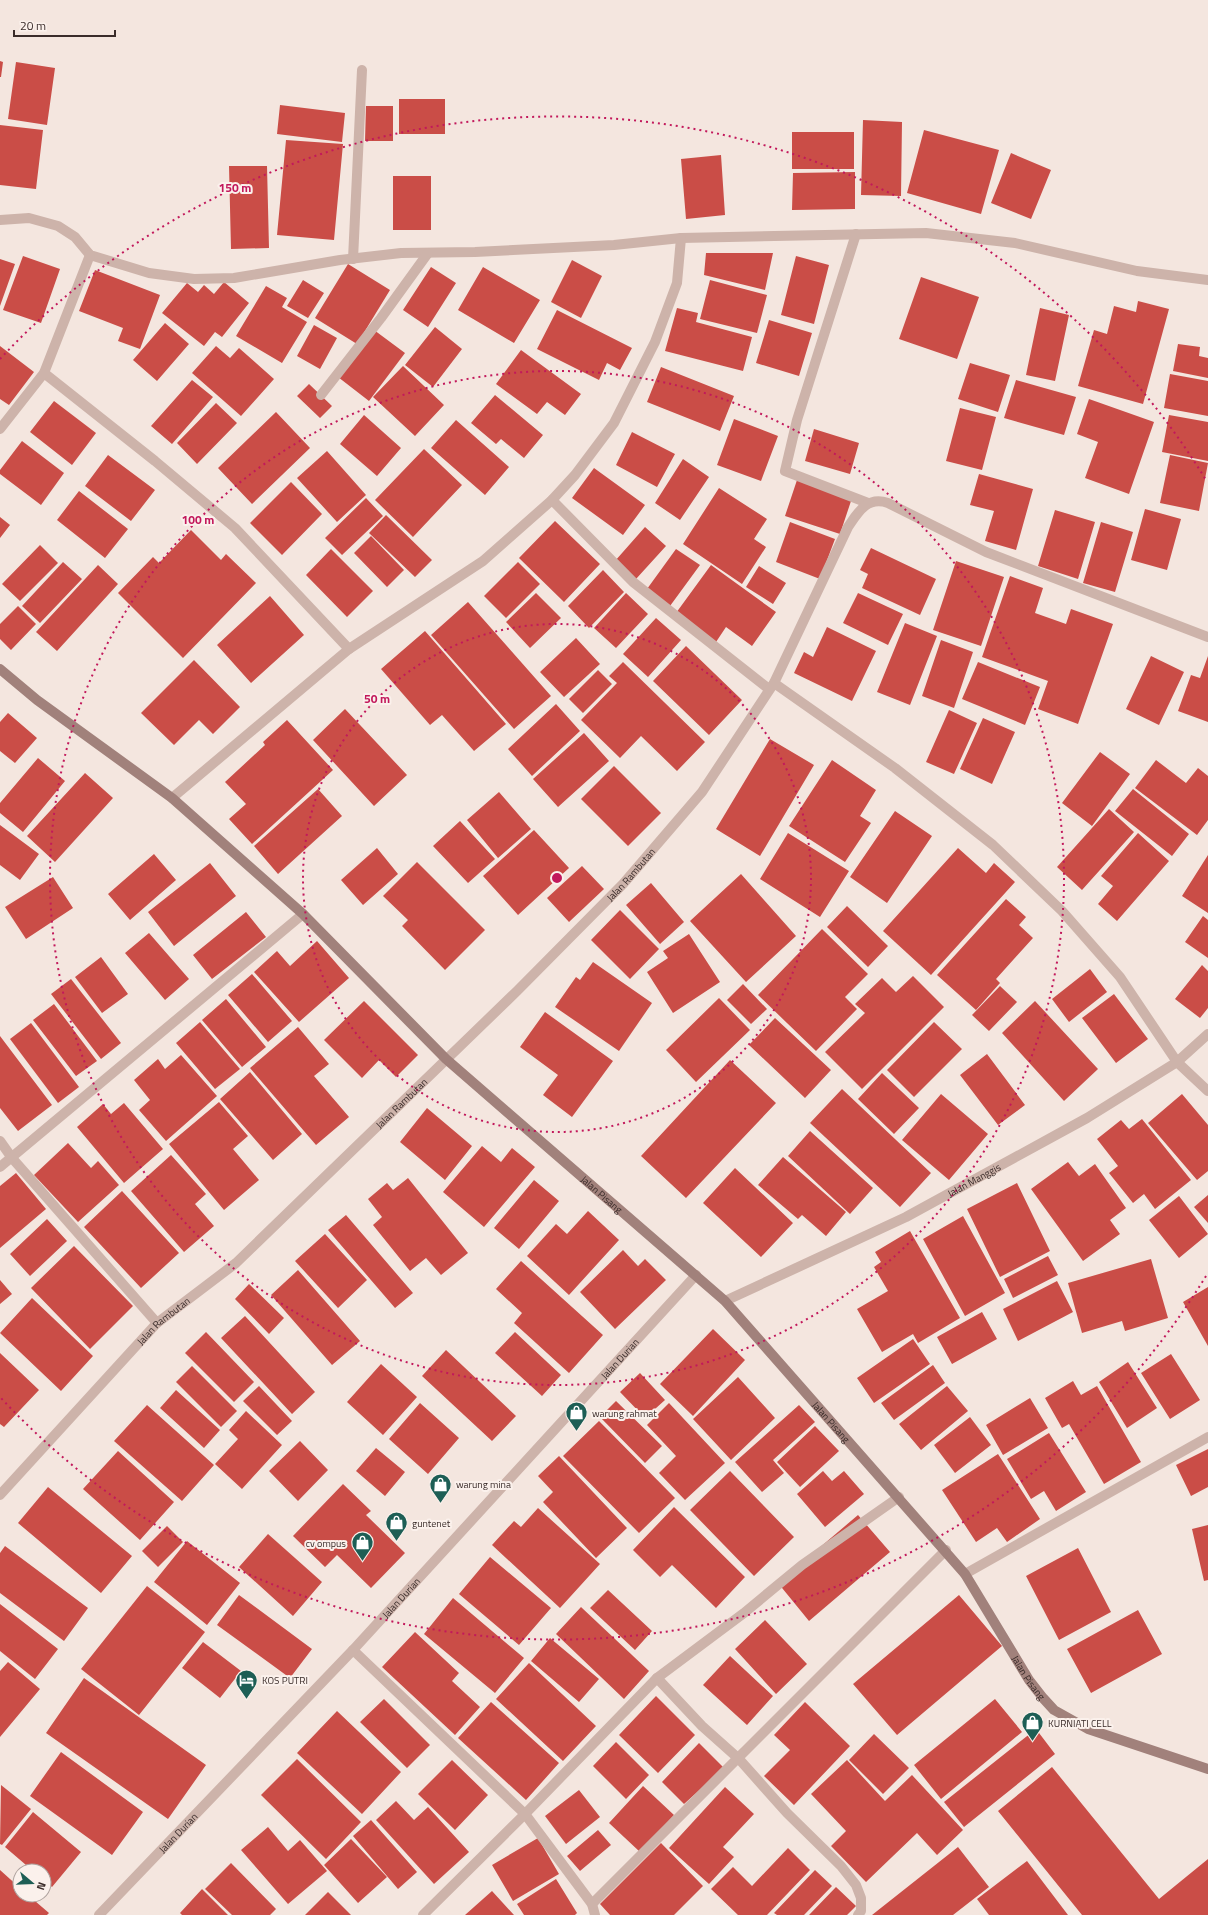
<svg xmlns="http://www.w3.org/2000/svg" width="1208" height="1915" font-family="'Titillium Web',sans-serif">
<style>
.building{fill:#ca4d47}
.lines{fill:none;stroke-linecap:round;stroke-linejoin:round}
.street{stroke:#cdb3aa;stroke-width:10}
.secondary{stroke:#a1817b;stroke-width:10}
.ring{fill:none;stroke:#c2185b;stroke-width:2;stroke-dasharray:2 4}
.labels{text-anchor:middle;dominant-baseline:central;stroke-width:4;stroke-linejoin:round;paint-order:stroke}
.street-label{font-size:10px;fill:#3a2c2a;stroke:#fbf1ec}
.poi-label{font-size:10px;fill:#3a2c2a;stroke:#fbf1ec;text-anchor:start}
.centre{fill:#c2185b;stroke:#fbf1ec;stroke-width:2}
.ring-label{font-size:12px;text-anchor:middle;font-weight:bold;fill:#c2185b;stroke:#fbf1ec;stroke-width:4;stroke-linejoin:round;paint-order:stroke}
</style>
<rect width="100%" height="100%" fill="#f4e6df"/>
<path class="building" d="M0,61L3,62L1,77H0Z
M16,62L55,68L47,125L8,119Z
M399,99H445V134H399Z
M280,105L345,113L342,142L277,134Z
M366,106H393V141H365Z
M863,120L902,122L901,196L861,195Z
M0,125L43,130L36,189L0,185Z
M924,130L999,150L981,214L907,193Z
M792,132H854V169H792Z
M286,140L343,144L334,240L277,235Z
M1011,153L1051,170L1031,219L991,203Z
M721,155L725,215L686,219L681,159Z
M229,166H267L269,248L231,249Z
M855,172V209L792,210L793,173Z
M393,176H431V230H393Z
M706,253H773L765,290L704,275Z
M23,256L60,269L41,323L3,310Z
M796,256L829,265L814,324L781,315Z
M0,259L15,264L0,306Z
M572,260L602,276L581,318L551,302Z
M348,264L390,290L357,344L315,318Z
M431,267L456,283L428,327L403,310Z
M483,267L540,300L514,343L458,310Z
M95,270L160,295L140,349L118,341L123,328L79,311Z
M921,277L979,297L957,359L899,339Z
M303,280L324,293L308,318L287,306Z
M710,280L767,295L757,333L700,319Z
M224,282L249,303L222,337L215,332L204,346L162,313L187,283L198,292L204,285L214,294Z
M266,286L287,298L282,307L307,322L282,363L236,336Z
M1138,301L1169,309L1143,404L1078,386L1094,330L1107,334L1114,306L1136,312Z
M677,308L698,313L696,322L752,337L743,371L665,351Z
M1040,308L1069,315L1055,381L1026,375Z
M557,310L632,348L620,370L607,363L599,380L537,349Z
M769,320L812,333L799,376L756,363Z
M165,323L189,344L157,381L133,360Z
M314,325L337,338L320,369L297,356Z
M435,327L462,349L433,387L405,365Z
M374,330L405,353L369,401L338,377Z
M1178,344L1200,347L1199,356L1208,358V378L1173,371Z
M0,346L34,372L9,405L0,399Z
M216,346L230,358L239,348L274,379L241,416L192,373Z
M521,350L581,394L565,415L547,402L537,414L496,384Z
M970,363L1010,375L998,412L958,399Z
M403,366L444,405L415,436L373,397Z
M661,367L734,396L720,431L647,402Z
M1170,374L1208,381V416L1164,408Z
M192,380L213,397L172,444L151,426Z
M1016,380L1076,397L1064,435L1004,418Z
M309,384L332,406L320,418L297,396Z
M495,395L543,435L524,458L501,439L496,444L471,423Z
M1089,399L1154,422L1129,494L1085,478L1098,442L1077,434Z
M54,401L96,433L72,465L30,432Z
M216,403L237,423L197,464L177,443Z
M960,408L996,417L982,470L946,461Z
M276,412L310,448L252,504L218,468Z
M364,415L401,448L377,476L340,444Z
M1169,415L1208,422V461L1162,452Z
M734,419L778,436L761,481L717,465Z
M456,420L509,467L485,495L431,448Z
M814,429L859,443L850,474L805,461Z
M632,432L675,454L657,487L616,465Z
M22,441L64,473L41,505L0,474V470Z
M424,449L462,485L413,537L375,500Z
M327,451L366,495L337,522L297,478Z
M108,455L155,490L131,521L85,486Z
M1170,455L1208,463L1199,511L1160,503Z
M683,459L709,477L680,520L655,503Z
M594,468L645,505L623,535L572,498Z
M979,474L1033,489L1016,550L985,541L994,511L970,505Z
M797,480L852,498L840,534L785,516Z
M291,482L322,514L282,555L250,523Z
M719,488L767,519L754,539L766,547L742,584L683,544Z
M79,491L128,529L105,558L57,520Z
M366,498L383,516L342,555L325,538Z
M1145,509L1181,519L1167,570L1131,560Z
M1055,510L1095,522L1078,579L1038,566Z
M386,515L432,560L415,577L369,533Z
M0,517L10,525L0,538Z
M555,521L600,564L564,602L519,558Z
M790,522L835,539L820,579L776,562Z
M1101,522L1133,532L1115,592L1083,583Z
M645,527L666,546L636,579L615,561Z
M191,530L221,560L226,554L256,583L183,658L118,593L153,557L159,563Z
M371,536L404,570L387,587L354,553Z
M40,545L58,563L20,601L2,584Z
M871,548L936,579L920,615L862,588L868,574L860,570Z
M331,549L373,591L347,617L306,575Z
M676,549L700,565L670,606L647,589Z
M956,561L1004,577L981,646L933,630Z
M63,562L82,579L40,623L22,606Z
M518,562L540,584L506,618L484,596Z
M98,565L118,584L57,651L36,632Z
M711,565L776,612L752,646L726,627L716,642L676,613Z
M759,566L786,583L773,604L746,587Z
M603,570L624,592L589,628L568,606Z
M1010,576L1043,588L1035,613L1066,624L1071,609L1113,624L1078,724L1038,709L1048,681L982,657Z
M536,593L561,618L530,648L506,622Z
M626,593L648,614L616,648L594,628Z
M858,593L903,614L888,645L843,623Z
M270,596L304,635L251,683L217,645Z
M468,602L551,696L514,729L431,635Z
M18,606L36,624L11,650L0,639V624Z
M656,618L681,640L648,677L623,654Z
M905,623L937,636L910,705L877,692Z
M827,627L876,651L852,701L794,673L804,652L813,657Z
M425,631L506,724L474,751L442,715L430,725L381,669Z
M576,638L600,664L564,697L540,672Z
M941,640L973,652L954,708L922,696Z
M686,646L742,700L709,735L653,681Z
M1151,656L1184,672L1159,725L1126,709Z
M1208,656V722L1178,711L1191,675L1200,678Z
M194,660L240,707L213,734L199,720L174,745L141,713Z
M623,662L705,742L677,771L641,736L620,758L581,720L617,683L609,676Z
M978,662L1040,687L1025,725L962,699Z
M598,670L612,684L583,713L569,699Z
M556,704L580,731L532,776L508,749Z
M345,709L407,775L374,806L313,740Z
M949,710L977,723L954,774L926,762Z
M8,713L37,738L15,763L0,751V722Z
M983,718L1015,732L992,784L960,769Z
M287,720L333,770L252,844L229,819L246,804L225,782L265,745L263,742Z
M584,733L609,761L558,807L533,779Z
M770,739L814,765L760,856L716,829Z
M1100,752L1130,774L1092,826L1062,803Z
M38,758L65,781L23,832L0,813V803Z
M832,760L876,790L860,816L871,823L845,862L789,826Z
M1156,760L1186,783L1198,768L1208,776V820L1197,835L1135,788Z
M614,766L661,813L628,846L581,799Z
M85,773L113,798L55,862L27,836Z
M318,789L342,816L278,874L254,846Z
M1133,789L1189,834L1172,856L1115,811Z
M499,792L531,829L498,858L467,820Z
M1109,809L1134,832L1082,890L1057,867Z
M895,811L932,836L887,903L850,877Z
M460,821L495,859L468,883L433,846Z
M0,825L39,854L20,880L0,865Z
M534,830L569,868L518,915L483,876Z
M788,833L849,871L820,917L760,879Z
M1138,833L1169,861L1117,921L1098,904L1113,886L1101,876Z
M377,848L398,874L363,905L341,880Z
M958,848L986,873L994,863L1015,882L931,975L883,931Z
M154,854L176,880L130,920L108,894Z
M1208,855V913L1182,896Z
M417,862L485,930L445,970L402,926L408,920L383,896Z
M210,863L236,896L174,946L148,912Z
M582,866L604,889L569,922L547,898Z
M741,874L796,936L746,982L690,921Z
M53,877L73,908L26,939L5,907Z
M651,883L684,922L660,944L626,905Z
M1006,899L1026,917L1019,925L1033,938L996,979L1000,983L976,1010L937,975Z
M847,906L888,946L868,967L827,927Z
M620,910L659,949L630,979L591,940Z
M246,912L266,937L212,979L193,955Z
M1203,916L1208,920V958L1185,942Z
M822,929L868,974L845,997L857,1009L816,1051L758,995Z
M149,933L189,979L165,1000L125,953Z
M689,934L720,982L673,1013L647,972L668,958L663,951Z
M317,941L349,978L299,1022L254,972L277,951L290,966Z
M101,957L128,994L102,1013L75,977Z
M593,962L652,1003L619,1051L555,1007L576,977L580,980Z
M1202,965L1208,971V1008L1200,1018L1175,999Z
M1090,969L1107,992L1069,1022L1052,999Z
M252,974L292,1021L268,1042L228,995Z
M913,976L944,1007L862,1089L825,1052L865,1013L855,1004L882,978L896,992Z
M71,979L121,1043L101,1059L51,994Z
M743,984L767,1009L751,1024L727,1000Z
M1000,986L1017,1002L989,1031L972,1015Z
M1114,994L1148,1039L1116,1063L1082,1018Z
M719,998L750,1030L696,1082L666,1050Z
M226,999L266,1047L242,1067L202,1020Z
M364,1001L418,1055L396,1077L379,1060L362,1078L324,1040Z
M1035,1001L1098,1069L1064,1101L1002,1033Z
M54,1004L97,1061L76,1076L33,1020Z
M545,1012L613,1061L572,1117L543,1095L558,1075L520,1047Z
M775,1018L831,1070L805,1098L749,1045Z
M200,1022L240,1069L215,1089L176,1043Z
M934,1022L962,1049L914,1097L887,1070Z
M31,1023L79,1087L58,1103L10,1039Z
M298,1027L329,1064L314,1076L349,1117L316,1145L250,1068Z
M0,1036L52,1105L18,1131L0,1108Z
M987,1054L1025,1105L998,1125L960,1075Z
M181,1055L217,1096L166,1141L139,1110L150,1100L134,1080L158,1059L165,1069Z
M730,1060L776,1103L686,1198L641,1156Z
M250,1072L302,1134L273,1160L220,1099Z
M882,1073L919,1108L894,1134L858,1099Z
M842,1089L931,1173L900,1207L810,1123Z
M941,1094L988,1134L949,1180L902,1140Z
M1182,1094L1208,1125V1171L1197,1180L1148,1123Z
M219,1102L248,1136L233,1149L259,1180L224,1210L169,1144Z
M124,1103L163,1149L124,1183L77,1127L103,1104L111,1114Z
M427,1108L472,1146L445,1180L400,1142Z
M1142,1119L1191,1180L1155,1209L1144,1194L1133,1203L1109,1173L1118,1166L1097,1139L1121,1120L1129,1129Z
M810,1131L873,1188L850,1214L788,1156Z
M68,1143L91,1168L98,1161L119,1185L78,1222L34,1175Z
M482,1146L501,1162L512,1148L535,1167L484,1227L443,1192Z
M171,1155L206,1194L195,1204L214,1226L184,1252L131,1191Z
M783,1157L846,1212L826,1236L802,1215L798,1219L758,1185Z
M1068,1162L1079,1176L1095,1164L1126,1208L1110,1220L1120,1234L1083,1261L1031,1189Z
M735,1168L793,1223L761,1257L703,1203Z
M16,1173L46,1209L0,1248V1186Z
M408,1178L468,1253L441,1275L426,1258L410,1271L373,1225L382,1217L368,1199L387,1183L393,1190Z
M534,1180L559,1201L519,1249L494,1228Z
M1017,1183L1050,1251L1000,1277L967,1209Z
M122,1191L179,1253L141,1288L84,1227Z
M1208,1195V1223L1194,1207Z
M1179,1196L1208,1234L1179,1258L1149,1220Z
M588,1211L619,1240L569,1295L527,1256L556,1224L567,1234Z
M346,1215L413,1293L395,1308L328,1230Z
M963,1216L1005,1293L965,1316L923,1239Z
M47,1219L67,1241L30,1276L10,1254Z
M910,1231L960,1318L918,1343L913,1334L882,1352L857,1309L888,1291L874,1267L881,1262L875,1252Z
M325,1234L367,1280L338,1308L295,1261Z
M74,1246L133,1306L90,1349L31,1288Z
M623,1250L638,1266L645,1259L666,1280L615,1329L580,1292Z
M1048,1256L1058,1275L1013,1298L1004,1279Z
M1151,1259L1168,1318L1125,1331L1122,1321L1082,1333L1068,1283Z
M521,1261L603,1335L569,1373L514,1323L522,1313L496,1289Z
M298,1270L360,1341L332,1365L271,1295Z
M0,1280L12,1294L0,1304Z
M1057,1281L1073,1312L1018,1341L1003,1309Z
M249,1284L284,1318L269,1334L235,1299Z
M1208,1287V1346L1183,1302Z
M32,1298L93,1356L61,1391L0,1333Z
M982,1312L997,1339L952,1364L937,1337Z
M245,1316L315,1392L292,1414L221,1338Z
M713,1329L745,1360L693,1416L660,1384Z
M206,1332L254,1382L234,1402L185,1353Z
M515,1332L561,1375L542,1396L495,1353Z
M913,1339L930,1364L874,1403L857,1378Z
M446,1350L516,1416L492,1441L422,1376Z
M0,1353L39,1390L4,1427L0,1424Z
M1171,1354L1200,1400L1170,1419L1141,1373Z
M1128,1362L1157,1408L1127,1428L1099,1382Z
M381,1364L417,1397L383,1435L347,1402Z
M933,1365L945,1383L894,1420L881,1403Z
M192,1366L237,1411L221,1427L176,1382Z
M640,1373L665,1400L645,1418L620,1392Z
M738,1377L775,1418L731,1460L693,1419Z
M1073,1381L1081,1395L1097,1386L1141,1462L1104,1484L1069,1424L1062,1428L1045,1398Z
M259,1386L292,1421L277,1435L243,1401Z
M947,1386L968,1411L921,1450L899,1424Z
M176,1390L220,1430L204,1448L160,1408Z
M1030,1398L1048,1428L1003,1455L986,1425Z
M616,1401L662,1446L645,1463L600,1417Z
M420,1403L459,1438L428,1474L389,1439Z
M669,1403L725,1463L685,1500L659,1473L676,1456L647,1425Z
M147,1405L214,1465L182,1501L114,1441Z
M799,1405L815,1422L773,1460L784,1473L762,1492L735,1462Z
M246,1411L282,1445L242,1489L215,1464L238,1439L229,1430Z
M970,1417L991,1445L955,1473L934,1445Z
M599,1421L675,1498L639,1533L563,1456Z
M815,1426L839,1451L800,1487L777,1462Z
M1049,1433L1086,1492L1056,1511L1044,1491L1031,1499L1007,1459Z
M300,1441L328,1470L298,1501L269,1471Z
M376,1448L405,1472L385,1496L356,1471Z
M1208,1449V1487L1191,1496L1176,1465Z
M118,1451L174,1502L140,1540L83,1489Z
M998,1454L1040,1519L1007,1542L997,1528L976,1542L942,1490Z
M559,1456L627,1528L596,1558L543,1502L553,1492L538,1476Z
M730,1471L794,1537L754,1576L690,1510Z
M823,1471L832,1481L844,1471L864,1494L825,1527L797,1494Z
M343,1484L371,1511L366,1515L405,1553L371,1588L337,1555L325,1567L293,1536Z
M48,1487L132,1556L101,1593L18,1523Z
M674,1507L745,1577L716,1608L672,1565L660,1577L633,1550Z
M538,1508L600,1564L560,1608L492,1545L514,1521L521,1527Z
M858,1515L890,1552L809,1621L778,1583Z
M1208,1525V1580L1204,1581L1192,1529Z
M167,1526L183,1542L158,1567L142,1551Z
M268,1534L322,1582L293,1616L239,1567Z
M187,1541L240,1583L207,1625L154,1582Z
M5,1546L88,1608L64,1641L0,1593V1553Z
M1078,1548L1111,1612L1059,1640L1026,1576Z
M490,1557L551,1608L519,1645L459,1594Z
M147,1586L205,1632L139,1715L81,1669Z
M608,1590L652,1631L635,1650L590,1608Z
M239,1595L312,1649L290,1678L217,1625Z
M959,1595L1002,1646L897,1735L853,1684Z
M453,1598L524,1658L495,1693L424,1634Z
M0,1604L58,1649L35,1679L0,1651Z
M581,1607L649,1671L624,1699L556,1634Z
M1138,1610L1162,1654L1091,1693L1067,1649Z
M765,1620L807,1664L776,1694L735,1649Z
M415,1632L459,1673L452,1681L480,1707L455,1735L382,1667Z
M550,1638L599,1679L579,1702L531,1661Z
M203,1642L241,1671L220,1698L182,1668Z
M730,1656L773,1696L747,1725L703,1685Z
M8,1662L40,1689L0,1737V1671Z
M529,1663L596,1726L563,1761L496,1699Z
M84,1678L206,1765L168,1819L46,1733Z
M656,1696L695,1735L658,1773L619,1735Z
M384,1699L430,1745L407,1768L360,1722Z
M995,1699L1022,1732L941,1799L914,1765Z
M491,1702L559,1763L526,1800L458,1738Z
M805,1702L850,1746L794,1805L764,1776L790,1750L774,1735Z
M337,1711L401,1772L362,1814L297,1753Z
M1036,1729L1055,1754L964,1827L944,1802Z
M874,1734L909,1768L883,1794L849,1760Z
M616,1742L649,1775L626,1799L593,1766Z
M699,1743L724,1768L684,1804L662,1782Z
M61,1752L143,1812L112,1855L30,1796Z
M297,1759L361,1822L326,1859L261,1795Z
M452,1760L488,1795L455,1830L418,1794Z
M847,1760L885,1801L912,1775L963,1830L937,1855L917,1833L866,1882L831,1846L846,1831L811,1794Z
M1052,1767L1159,1899L1208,1859V1915H1082L998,1811Z
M1,1785L31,1809L2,1845L0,1844Z
M643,1786L674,1815L640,1852L609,1823Z
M725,1787L754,1814L723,1847L734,1857L709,1884L669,1848Z
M579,1790L600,1817L566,1844L545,1816Z
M396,1801L414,1820L428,1807L469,1852L434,1884L376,1820Z
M33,1812L81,1852L52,1887L44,1880V1871H33L5,1847Z
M371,1820L417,1872L398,1889L353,1836Z
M268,1827L288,1851L300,1840L327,1871L288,1904L241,1850Z
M598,1830L611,1845L580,1871L567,1856Z
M538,1838L559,1874L513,1901L492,1865Z
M351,1839L387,1877L358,1903L324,1865Z
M661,1843L703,1886L674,1915H610L600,1904Z
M958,1847L989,1887L953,1915H872Z
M788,1848L810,1870L767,1915H738L711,1889L733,1867L752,1886Z
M1027,1861L1068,1915H989L977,1899Z
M231,1863L276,1909L270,1915H232L205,1889Z
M0,1870L20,1888V1895H28L49,1913L47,1915H0Z
M815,1870L832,1886L804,1915H777L774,1913Z
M556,1879L577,1913L575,1915H524L517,1904Z
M836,1887L856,1906L847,1915H809Z
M202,1889L228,1915H182L180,1913Z
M492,1891L514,1915H465Z
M328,1892L351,1915H305Z"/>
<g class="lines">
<g class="street">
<path d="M0,220L29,218L58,226L75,237L90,255L149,273L194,279L234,278L340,260L401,253L475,252L614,245L681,238L926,233L1015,243L1137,271L1208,280"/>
<path d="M856,234L797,420L785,471L868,503"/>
<path d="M353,259L362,70"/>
<path d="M44,373L155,461L235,528L349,649"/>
<path d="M321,395L381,318L428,253"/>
<path d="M0,429L44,373L90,255"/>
<path d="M552,500L633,582L769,689"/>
<path d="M774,683L895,768L993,845L1062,911L1120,977L1177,1062L1208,1091"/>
<path d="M172,798L349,649L483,561L552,500L575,475L614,423L655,342L677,283L681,238"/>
<path d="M0,1141L12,1158L157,1323"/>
<path d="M0,1167L303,914"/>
<path id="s1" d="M725,1301L906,1217L1087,1118L1177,1062L1208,1034"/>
<path id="s2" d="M0,1495L157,1323L236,1263L517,991L623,884L702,792L774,683L848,527C858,512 867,496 888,503L986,552L1208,637"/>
<path d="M965,1574L1208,1437"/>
<path d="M353,1650L525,1814L592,1904L595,1915"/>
<path d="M657,1678L702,1726L739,1759L787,1813L841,1866L856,1885L861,1898V1911L858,1915"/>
<path d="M592,1904L946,1550"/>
<path id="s3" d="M99,1915L353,1650L696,1275"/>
<path d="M423,1915L525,1814L657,1678L744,1613L802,1565L899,1497"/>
</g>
<path class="secondary" id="s4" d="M0,669L37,700L172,798L303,914L446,1059L725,1301L965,1574L1029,1680L1043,1698L1054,1710L1088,1729L1208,1769"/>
</g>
<g class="ring">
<circle cx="557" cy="878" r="254"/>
<circle cx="557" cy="878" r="507"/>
<path d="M1206 1276A761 761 0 0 1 0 1397M0 359A761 761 0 0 1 1206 480"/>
</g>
<defs>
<symbol id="shop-pin" viewBox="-11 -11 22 30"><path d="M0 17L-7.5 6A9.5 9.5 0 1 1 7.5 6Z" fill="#1d5e55" stroke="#fbf1ec"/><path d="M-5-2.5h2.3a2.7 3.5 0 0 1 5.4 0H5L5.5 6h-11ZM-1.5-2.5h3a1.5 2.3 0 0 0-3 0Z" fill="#fff"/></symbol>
<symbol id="hotel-pin" viewBox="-11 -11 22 30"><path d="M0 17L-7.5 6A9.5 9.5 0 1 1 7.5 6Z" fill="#1d5e55" stroke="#fbf1ec"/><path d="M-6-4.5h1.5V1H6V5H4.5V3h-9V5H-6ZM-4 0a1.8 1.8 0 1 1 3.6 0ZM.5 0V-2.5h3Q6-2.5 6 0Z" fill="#fff"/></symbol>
</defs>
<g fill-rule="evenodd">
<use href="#shop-pin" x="564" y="1400" width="25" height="34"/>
<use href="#shop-pin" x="428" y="1472" width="25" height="34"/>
<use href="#shop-pin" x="384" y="1510" width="25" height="34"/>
<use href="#shop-pin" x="350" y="1530" width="25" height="34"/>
<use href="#hotel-pin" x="234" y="1668" width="25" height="34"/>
<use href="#shop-pin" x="1020" y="1710" width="25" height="34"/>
</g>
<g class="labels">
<g class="street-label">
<text stroke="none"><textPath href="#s2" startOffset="886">Jalan Rambutan</textPath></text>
<text stroke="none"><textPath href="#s2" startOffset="562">Jalan Rambutan</textPath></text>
<text stroke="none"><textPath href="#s1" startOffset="277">Jalan Manggis</textPath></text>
<text stroke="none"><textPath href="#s4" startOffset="800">Jalan Pisang</textPath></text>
<text stroke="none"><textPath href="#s2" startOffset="239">Jalan Rambutan</textPath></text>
<text stroke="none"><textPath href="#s3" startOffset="762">Jalan Durian</textPath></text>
<text stroke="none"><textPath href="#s4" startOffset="1124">Jalan Pisang</textPath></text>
<text stroke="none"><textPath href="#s3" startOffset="438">Jalan Durian</textPath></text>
<text stroke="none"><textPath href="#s4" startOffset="1448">Jalan Pisang</textPath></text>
<text stroke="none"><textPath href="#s3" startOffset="114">Jalan Durian</textPath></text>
</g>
<g class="poi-label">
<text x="592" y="1413">warung rahmat</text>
<text x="456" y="1484">warung mina</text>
<text x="412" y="1523">guntenet</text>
<text x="346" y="1543" text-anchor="end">cv ompus</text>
<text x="262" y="1680">KOS PUTRI</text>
<text x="1048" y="1723">KURNIATI CELL</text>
</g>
</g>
<circle cx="557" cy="878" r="6" class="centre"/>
<g class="ring-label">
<text x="235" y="192">150 m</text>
<text x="198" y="524">100 m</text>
<text x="377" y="703">50 m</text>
</g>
<g transform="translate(32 1883) rotate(109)"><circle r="19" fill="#fbf1ec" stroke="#aea29e"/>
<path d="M0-3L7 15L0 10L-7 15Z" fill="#1d5e55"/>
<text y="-6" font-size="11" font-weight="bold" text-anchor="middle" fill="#3a2c2a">N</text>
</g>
<path d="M14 30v6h101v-6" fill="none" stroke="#3a2c2a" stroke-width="2"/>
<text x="20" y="30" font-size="12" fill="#3a2c2a" stroke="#fbf1ec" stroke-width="3" paint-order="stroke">20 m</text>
</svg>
